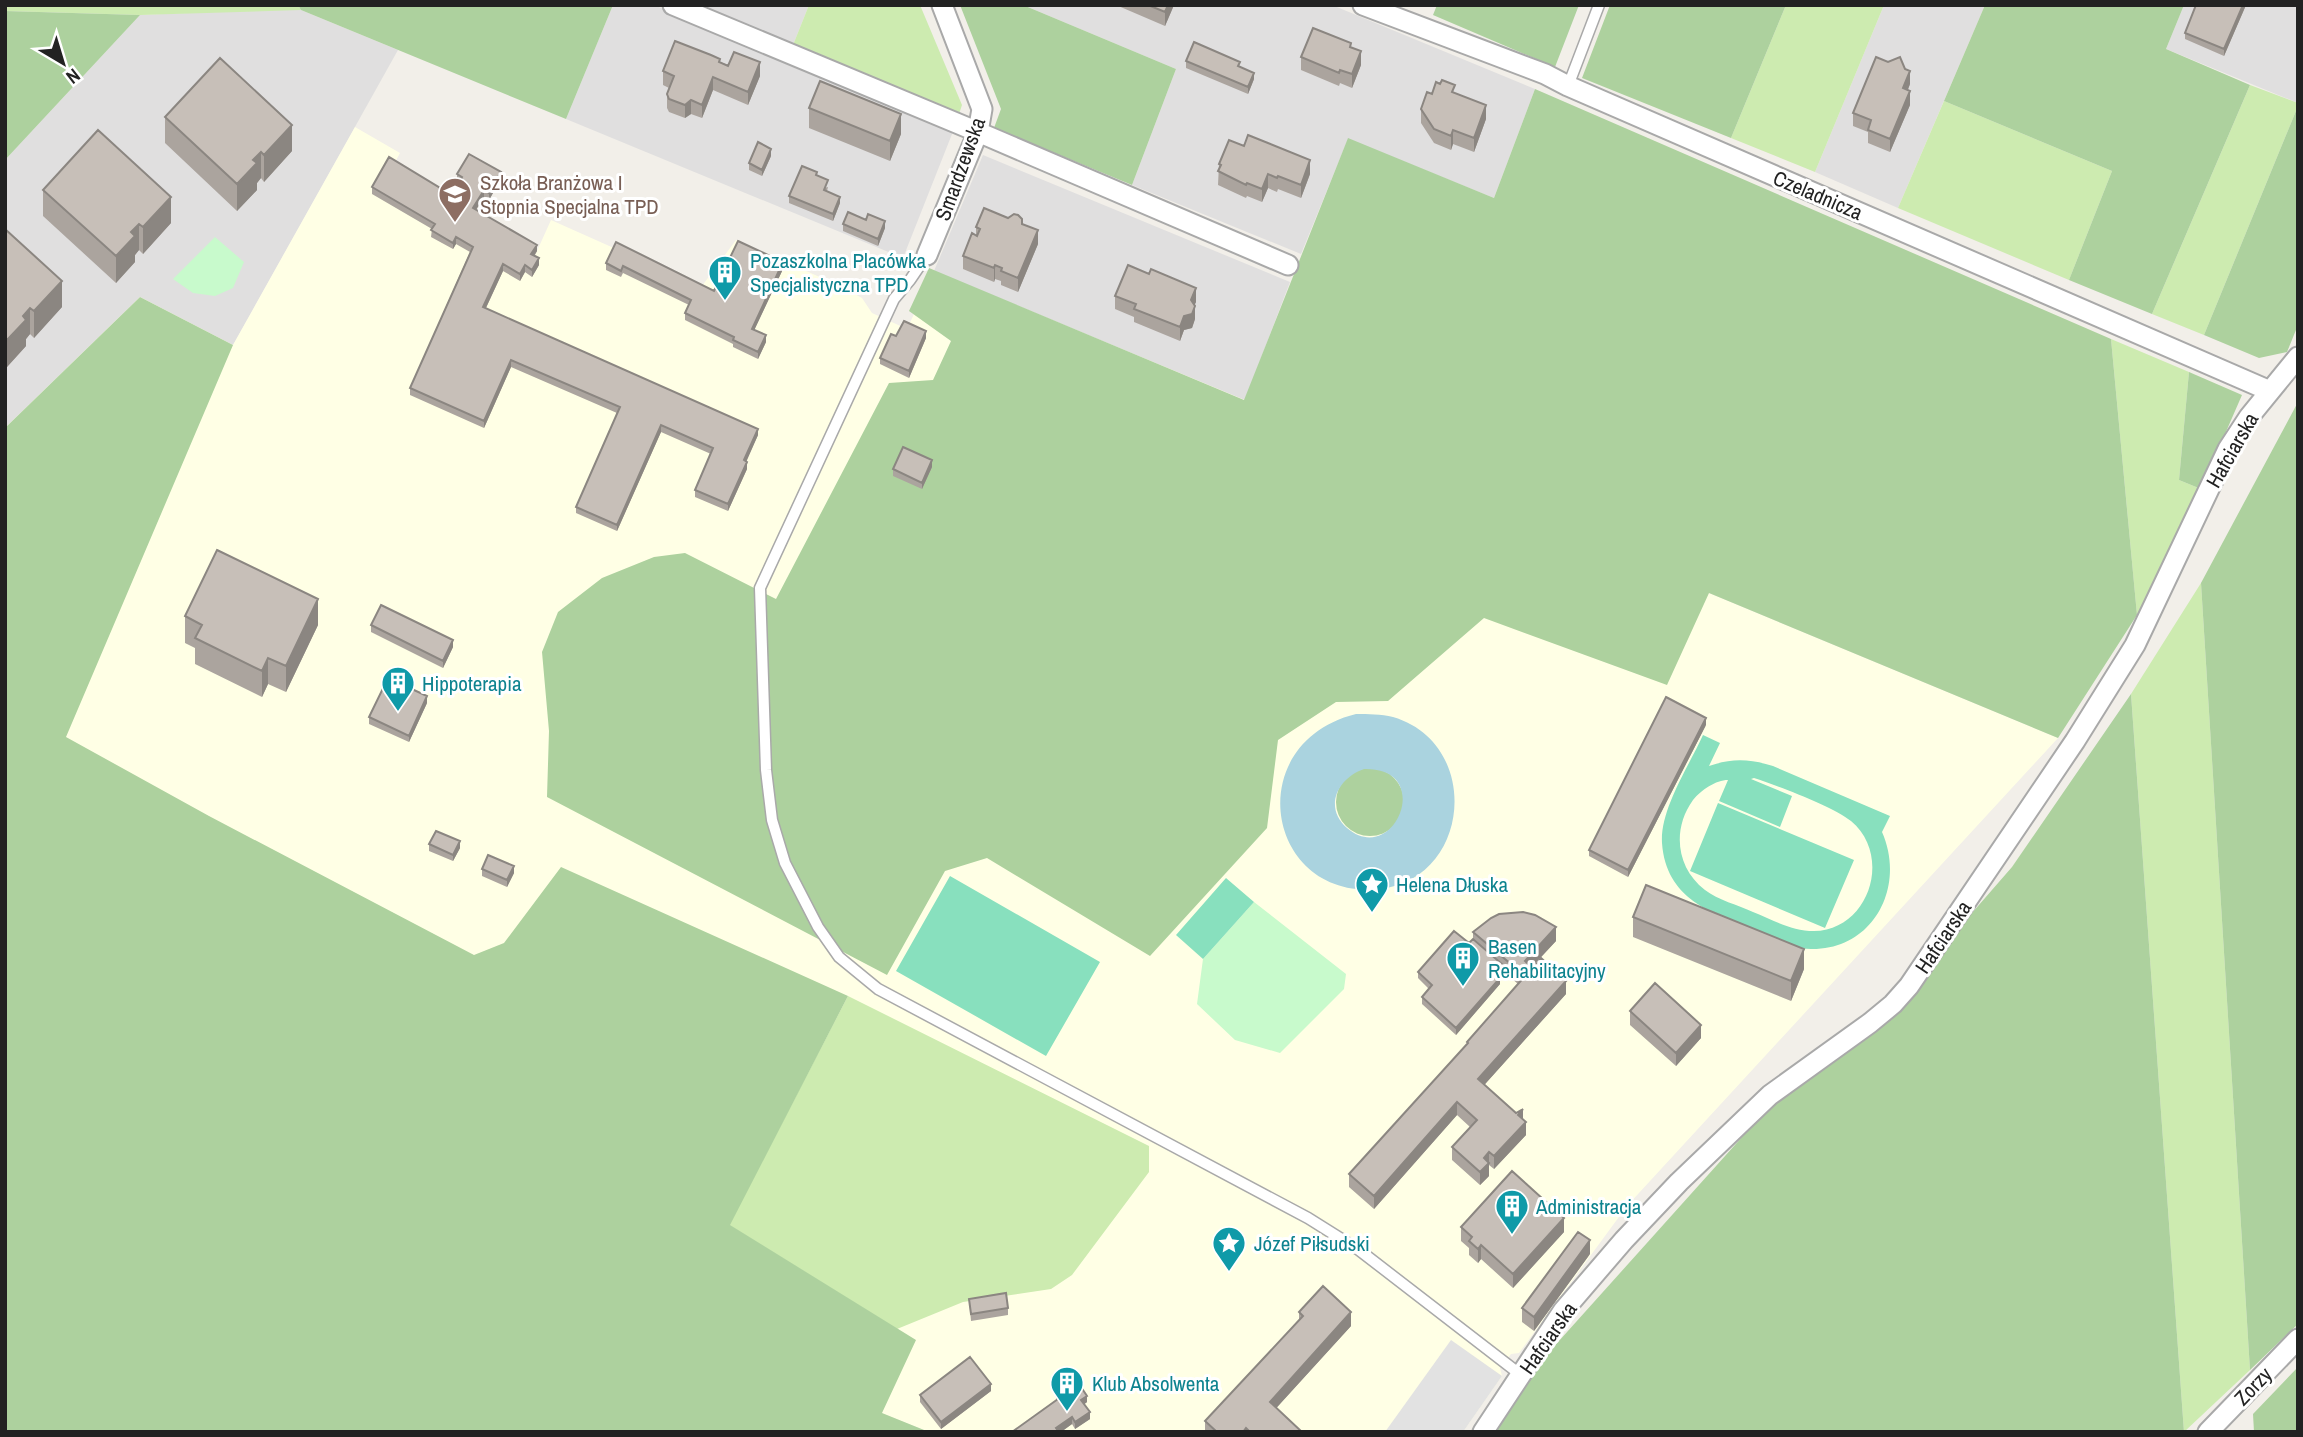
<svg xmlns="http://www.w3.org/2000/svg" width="2303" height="1437" font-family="'Archivo Narrow',sans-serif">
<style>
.residential{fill:#e0dfdf}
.education{fill:#ffffe5}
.grass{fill:#cdebb0}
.forest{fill:#add19e}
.park{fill:#c8facc}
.pitch{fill:#88e0be;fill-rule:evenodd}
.parking{fill:#e2e2e2}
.water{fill:#aad3df;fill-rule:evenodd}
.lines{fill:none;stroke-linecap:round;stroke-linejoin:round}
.service-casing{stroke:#a9a9a9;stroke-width:13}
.minor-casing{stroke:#a9a9a9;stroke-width:23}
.service{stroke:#fff;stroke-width:10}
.minor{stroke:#fff;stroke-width:19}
.wall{fill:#aba49e}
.shaded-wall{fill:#8b8681}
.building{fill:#c7bfb8;stroke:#8b8681;stroke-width:2}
.labels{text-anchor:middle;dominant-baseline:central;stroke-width:6;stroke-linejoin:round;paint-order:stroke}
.street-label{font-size:21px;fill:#222;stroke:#fff}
.education-label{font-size:21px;fill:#785e54;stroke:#fff;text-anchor:start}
.culture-label{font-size:21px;fill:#0d838f;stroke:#fff;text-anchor:start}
</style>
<rect width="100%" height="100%" fill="#f2efe9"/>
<path class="residential" d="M613,5H654L954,129L903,258L566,119Z
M695,5H809L793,45Z
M1023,5H1332L1535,89L1494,198L1348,139L1301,254L1132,185L1176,69Z
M1884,5H1985L1898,208L1815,172Z
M2184,5H2298V103L2166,49Z
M257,10H301L398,50L233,345L140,297L5,428V160L140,15Z
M983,155L1290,282L1245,400L934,271Z"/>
<path class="education" d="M355,127L400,153L393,166L452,201L462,184L457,181L469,161L501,179L489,200L483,197L473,215L537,251L551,220L616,249L699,290L736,240L840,286L862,298L872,313L907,329L934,271L2058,738L1627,1206L1519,1353L1511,1354L1500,1368L1502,1376L1463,1432H929L367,1210L5,1059V428L140,297L233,345Z"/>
<path class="grass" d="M5,5H298L301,10L140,15L5,11Z
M809,5H920L962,105L959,114L793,45Z
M1786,5H1884L1815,172L1731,138Z
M2250,85L2298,103V106L2204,335L2152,314Z
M1944,101L2112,171L2069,280L1898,208Z
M2111,339L2189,372L2179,480L2201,489L2137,615Z
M2201,583L2250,1370L2184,1432L2131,694Z
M848,996L1149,1146V1172L1072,1275L1051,1289L963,1302L897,1329L729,1225Z"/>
<path class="forest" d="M298,5H613L566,119L301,10Z
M960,5H1023L1176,69L1132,185L994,128L1001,109Z
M1437,5H1579L1555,67L1433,15Z
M1610,5H1786L1731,138L1582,78Z
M1985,5H2184L2166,49L2250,85L2152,314L2069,280L2112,171L1944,101Z
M5,11L140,15L5,160Z
M1535,89L2111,339L2137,615L2058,738L1709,593L1667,685L1484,618L1388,701L1336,702L1278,740L1267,828L1150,956L987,858L945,871L887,975L547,797L549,731L542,652L558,612L602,578L654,557L685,553L776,599L889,383L933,380L951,341L909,311L929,268L1244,400L1348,138L1494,198Z
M2298,106V325L2287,352L2259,358L2204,335Z
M140,297L233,345L66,737L209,816L474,955L504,943L561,867L848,996L730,1225L916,1340L882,1413L929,1432H5V428Z
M2189,372L2242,395L2201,489L2179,480Z
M2298,402V1324L2250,1370L2201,583Z
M2131,694L2184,1432H1494L1541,1361L1778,1097L1904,991L2012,867Z
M1336 802a34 34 0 1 1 68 0a34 34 0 1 1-68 0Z
M2298,1367V1432H2254L2253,1414Z"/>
<path class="park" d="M215,237L244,262L233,288L215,296L193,293L173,279Z
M1254,902L1346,974L1344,989L1280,1053L1235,1040L1197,1004L1203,959Z"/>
<path class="pitch" d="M1703,735L1720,743L1709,766C1732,758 1750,759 1773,766L1890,816L1882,832C1906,886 1874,950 1811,949C1791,949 1773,939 1756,931C1711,913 1666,899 1662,843C1660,809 1689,766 1703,735ZM1754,778C1778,786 1832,806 1851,821C1893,856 1869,930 1814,931C1792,931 1773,920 1753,912C1738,905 1718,900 1705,890C1676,868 1672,829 1693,800C1701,790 1716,780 1728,780L1719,801L1780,827L1792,796L1751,779Z
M1718,803L1854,860L1825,928L1690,871Z
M950,876L1100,962L1046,1056L896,971Z
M1226,878L1254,902L1203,959L1176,935Z"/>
<path class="parking" d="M1451,1340L1502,1376L1463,1432H1385Z"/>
<path class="water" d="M1356,714C1368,714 1381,714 1393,717C1482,743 1472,879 1379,889C1266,901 1239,743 1356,714ZM1364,769C1436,767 1394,868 1347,828C1323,807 1338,778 1364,769Z"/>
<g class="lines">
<defs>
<path id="service" d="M1568,86L1599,5
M927,255L910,280L894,299L760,588L766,770L772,820L785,863L818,927L839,957L878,989L1308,1218L1359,1250L1521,1375"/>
<path id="minor" d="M673,5L978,132L1288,265
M1363,5L1545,74L1568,86L2270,391
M927,255L978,132L982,109L942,5
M1483,1432L1563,1311L1624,1240L1679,1182L1770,1095L1870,1023L1893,1004L1909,986L2075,741L2135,645L2228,449L2249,417L2298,357
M2208,1432L2298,1339"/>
</defs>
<use href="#service" class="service-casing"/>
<use href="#minor" class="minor-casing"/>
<use href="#service" class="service"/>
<use href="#minor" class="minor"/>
</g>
<path class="wall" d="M1116,5H1174L1165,26Z
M2196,5H2246L2224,56L2185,39V33Z
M1351,47L1361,65L1352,88L1340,83L1339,86L1301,70V57Z
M1186,61L1240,67L1254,79L1248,94L1186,68Z
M720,62L760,76L748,105L713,90L702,118L691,114L685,118L669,112L667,108V94L669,88L663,85V71Z
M1910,84L1908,90L1910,105L1890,152L1868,143V132L1853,126V113Z
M1455,93L1486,119L1474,152L1453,144L1451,150L1434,143L1421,123V109L1432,94Z
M809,108L901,134L890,161L809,128Z
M165,117L292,151L264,182L261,178L257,183V190L237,211L165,143Z
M771,156L762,176L749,170V163Z
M1219,164L1310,174L1301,198L1278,189L1277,192L1268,188L1262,202L1247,196L1246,198L1218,185Z
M457,174L501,179L489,200L484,197L476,209L537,251L535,255L539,265L532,277L525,272L520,281L503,271L486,308L758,435L746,461L747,469L728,511L695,497V490L711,454L661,432L617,531L576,513V507L617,413L511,367L484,428L410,395V388L470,252L456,244L453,249L431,237L432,229L372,194V187L452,195L459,182L457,181Z
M828,187L827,191L840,203L833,221L789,203V196Z
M43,190L171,223L143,254L139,250L135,255V262L116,283L43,216Z
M843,224L885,228L878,246L843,231Z
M1022,224L1038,244L1018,292L1001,285V281L995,279L994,282L963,269V256L976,235V227Z
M5,229L62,307L34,338L30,334L26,339V346L7,367L5,365Z
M616,242L714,291L783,269L754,330L766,342L758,359L733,347V344L685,320V313L689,305L623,273L621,277L606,270V263Z
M1115,296L1196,302L1194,305L1195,319L1192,328L1184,330L1180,341L1134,322V317L1115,309Z
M896,336L926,338L909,378L880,364V358Z
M932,467L922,489L893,476V469Z
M185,616L318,625L286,692L268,684L262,697L195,664V648L185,643Z
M371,625L453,647L443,668L371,632Z
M427,703L409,742L369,724V717Z
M1706,725L1628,877L1589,856V850Z
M429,844L460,848L453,861L429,851Z
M482,869L514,873L507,887L482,876Z
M1633,917L1804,969L1791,1001L1633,937Z
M1473,932L1556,941L1532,967L1566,994L1484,1085L1523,1120L1526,1135L1494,1169L1489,1165V1176L1480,1185L1452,1160V1147L1470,1127L1457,1115L1374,1209L1349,1187V1174L1467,1044V1042L1518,984L1503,971L1499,976L1500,984L1456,1035L1422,1004V997L1429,989L1418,978V972L1469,943L1473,939Z
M1630,1011L1701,1038L1676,1066L1630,1025Z
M1461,1227L1564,1232L1513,1288L1481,1259L1478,1263L1469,1255V1248L1461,1241Z
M1590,1254L1534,1331L1522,1322V1308Z
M969,1299L1008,1308V1315L971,1321Z
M1299,1312L1351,1326L1276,1408L1302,1432H1205V1421L1299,1320Z
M991,1391L941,1429L920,1402V1395Z
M1074,1391L1087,1402L1084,1404L1090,1419L1075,1429L1072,1424L1061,1432H1012L1056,1400V1395Z"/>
<path class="shaded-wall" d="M1168,5H1174L1165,26V12Z
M2243,5H2246L2224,56V49Z
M1361,51V65L1352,88V74Z
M760,62V76L748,105V92Z
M1910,71V84L1903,101V88Z
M1254,73V79L1248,94V87Z
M713,77V90L702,118V105Z
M1910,91V105L1890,152V139Z
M691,100V114L685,118V105Z
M1486,105V119L1474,152V138Z
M901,114V134L890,161V141Z
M292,125V151L264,182V155Z
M1453,130V144L1451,150V136Z
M771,149V156L762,176V170Z
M261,152V178L257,183V190L237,211V184L253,160Z
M1310,160V174L1301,198V185Z
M501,172V179L489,200V193Z
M1268,174V188L1262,202V189Z
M484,190V197L473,215V208Z
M171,197V223L143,254V227Z
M840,197V203L833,221V214Z
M885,221V228L878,246V239Z
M139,224V250L135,255V262L116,283V256L131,232Z
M1038,230V244L1018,292V278Z
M456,237V244L453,249V243Z
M537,245V251L531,260V254Z
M539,258V265L532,277V270Z
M783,262V269L752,335V329Z
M503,264V271L483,314V307Z
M525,265V272L520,281V274Z
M995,265V279L994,282V268Z
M62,281V307L34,338V311Z
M1196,288V302L1191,313V300Z
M1195,306V319L1192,328L1184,330L1180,341V327L1184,316Z
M30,308V334L26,339V346L7,367V340L23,316Z
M926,331V338L909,378V371Z
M766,335V342L758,359V352Z
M511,360V367L484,428V421Z
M661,425V432L617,531V525Z
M758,429V435L744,467V460Z
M932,460V467L922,489V483Z
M747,462V469L728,511V504Z
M318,599V625L286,692V666Z
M453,640V647L443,668V661Z
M268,658V684L262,697V671Z
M427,696V703L409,742V736Z
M1706,718V725L1628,877V870Z
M460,841V848L453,861V855Z
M514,866V873L507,887V880Z
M1556,927V941L1525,974V961Z
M1804,949V969L1791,1001V981Z
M1503,965V972L1495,980V973Z
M1500,978V984L1456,1035V1028Z
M1566,981V994L1478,1092V1079Z
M1701,1025V1038L1676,1066V1053Z
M1457,1102V1115L1374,1209V1196Z
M1523,1109V1122L1518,1115Z
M1526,1122V1135L1494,1169V1156Z
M1489,1152V1176L1480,1185V1172L1484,1158Z
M1564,1218V1232L1513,1288V1274Z
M1590,1240V1254L1534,1331V1317Z
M1481,1245V1259L1478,1263V1249Z
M1351,1312V1326L1270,1415V1402Z
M991,1384V1391L941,1429V1422Z
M1087,1396V1402L1081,1407V1400Z
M1090,1412V1419L1075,1429V1422Z
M1072,1417V1424L1061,1432H1056V1428Z"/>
<path class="building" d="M1148,5H1168L1165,12Z
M2196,5H2243L2224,49L2185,33Z
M1313,28L1351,43L1350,47L1361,51L1352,74L1340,70L1339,73L1301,57Z
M675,41L711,55L720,59L719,62L728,66L734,52L760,62L748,92L713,77L702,105L691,100L685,105L669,99L667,94L674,76L663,71Z
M1194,42L1240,62L1238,66L1254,73L1248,87L1186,61Z
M1876,57L1888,62L1900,57L1905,69L1910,71L1903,88L1910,91L1890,139L1868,130L1871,120L1853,113Z
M220,58L292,125L264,155L261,152L253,160L257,163L237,184L165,117Z
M1442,80L1455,85L1452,92L1486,105L1474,138L1453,130L1451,136L1434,129L1421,109L1427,92L1432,94L1436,82L1440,84Z
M820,81L901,114L890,141L809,108Z
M98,130L171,197L143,227L139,224L131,232L135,236L116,256L43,190Z
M1248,135L1310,160L1301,185L1278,176L1277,178L1268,174L1262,189L1247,183L1246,185L1218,171L1221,165L1219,164L1229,140L1244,146Z
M758,142L771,149L762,170L749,163Z
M469,154L501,172L489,193L484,190L473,208L537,245L531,254L539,258L532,270L525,265L520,274L503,264L483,307L758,429L744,460L747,462L728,504L695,490L713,448L661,425L617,525L576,507L620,407L511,360L484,421L410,388L473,247L456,237L453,243L431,230L435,224L372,187L389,157L452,195L462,177L457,174Z
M802,166L817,172L816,175L828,180L824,190L840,197L833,214L789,196Z
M984,208L1008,218L1014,214L1018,215L1022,219V224L1038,230L1018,278L1001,271L1002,268L995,265L994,268L963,256L972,233L977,236L980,229L976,227Z
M848,212L866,220L868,214L885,221L878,239L843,224Z
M5,229L62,281L34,311L30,308L23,316L26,320L7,340L5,338Z
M738,241L783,262L752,329L766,335L758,352L733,340L734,337L685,313L691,300L623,266L621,271L606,263L616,242L714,291Z
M1128,265L1149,274L1151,269L1196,288L1191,300L1195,306L1192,314L1184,316L1180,327L1134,309L1136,304L1115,296Z
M904,321L926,331L909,371L880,358L891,334L896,336Z
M903,447L932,460L922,483L893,469Z
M217,550L318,599L286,666L268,658L262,671L195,638L202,625L185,616Z
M381,605L453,640L443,661L371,625Z
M388,678L427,696L409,736L369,717Z
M1666,697L1706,718L1628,870L1589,850Z
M436,831L460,841L453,855L429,844Z
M488,855L514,866L507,880L482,869Z
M1646,885L1804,949L1791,981L1633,917Z
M1523,912L1535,915L1556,927L1525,961L1533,968L1541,958L1566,981L1478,1079L1516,1113L1523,1109L1518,1115L1526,1122L1494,1156L1489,1152L1484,1158L1489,1163L1480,1172L1452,1147L1477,1120L1457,1102L1374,1196L1349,1174L1468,1043L1467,1042L1525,976L1473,932L1491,918L1499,914Z
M1454,931L1469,943L1473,939L1503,965L1495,973L1500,978L1456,1028L1422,997L1432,985L1418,972Z
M1655,983L1701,1025L1676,1053L1630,1011Z
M1512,1171L1564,1218L1513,1274L1481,1245L1478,1249L1469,1241L1472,1237L1461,1227Z
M1578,1232L1590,1240L1534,1317L1522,1308Z
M1323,1286L1351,1312L1270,1402L1302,1432H1250L1246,1428L1243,1432H1217L1205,1421L1303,1316L1299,1312Z
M1006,1293L1008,1308L971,1314L969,1299Z
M970,1357L991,1384L941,1422L920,1395Z
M1070,1385L1074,1391L1081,1387L1087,1396L1081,1400L1090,1412L1075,1422L1072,1417L1056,1428L1059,1432H1012L1058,1399L1056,1395Z"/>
<defs>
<symbol id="school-pin" viewBox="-11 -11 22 30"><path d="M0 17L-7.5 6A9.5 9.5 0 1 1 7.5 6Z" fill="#8d6e63" stroke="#fff"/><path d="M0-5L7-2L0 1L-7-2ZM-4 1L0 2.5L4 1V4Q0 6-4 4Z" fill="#fff"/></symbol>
<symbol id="building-pin" viewBox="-11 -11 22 30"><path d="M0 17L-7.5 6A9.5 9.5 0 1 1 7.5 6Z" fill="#0f9aa8" stroke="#fff"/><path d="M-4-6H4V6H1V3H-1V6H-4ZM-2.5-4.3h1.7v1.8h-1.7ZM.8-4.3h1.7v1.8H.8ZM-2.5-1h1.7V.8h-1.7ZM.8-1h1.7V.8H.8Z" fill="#fff"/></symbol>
<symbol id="sight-pin" viewBox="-11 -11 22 30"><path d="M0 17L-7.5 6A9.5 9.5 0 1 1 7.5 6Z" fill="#0f9aa8" stroke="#fff"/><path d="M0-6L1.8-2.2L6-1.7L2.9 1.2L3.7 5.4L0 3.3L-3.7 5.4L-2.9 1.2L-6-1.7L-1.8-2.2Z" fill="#fff"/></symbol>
</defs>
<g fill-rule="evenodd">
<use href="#school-pin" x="436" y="175" width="38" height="52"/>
<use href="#building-pin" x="706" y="253" width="38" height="52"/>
<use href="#building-pin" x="379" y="664" width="38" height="52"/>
<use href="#sight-pin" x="1353" y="865" width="38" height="52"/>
<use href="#building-pin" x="1444" y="939" width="38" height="52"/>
<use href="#building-pin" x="1493" y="1187" width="38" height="52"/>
<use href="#sight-pin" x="1210" y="1224" width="38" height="52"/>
<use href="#building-pin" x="1048" y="1364" width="38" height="52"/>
</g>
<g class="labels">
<g class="street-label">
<text transform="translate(960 169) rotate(-70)">Smardzewska</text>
<text transform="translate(1818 195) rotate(23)">Czeladnicza</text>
<text transform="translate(2232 450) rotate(-60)">Hafciarska</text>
<text transform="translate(1943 937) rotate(-56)">Hafciarska</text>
<text transform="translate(1548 1338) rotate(-55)">Hafciarska</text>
<text transform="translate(2253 1386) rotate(-46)">Zorzy</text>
</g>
<g class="education-label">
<text x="480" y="182">Szkoła Branżowa I<tspan x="480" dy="24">Stopnia Specjalna TPD</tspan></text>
</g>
<g class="culture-label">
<text x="750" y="260">Pozaszkolna Placówka<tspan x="750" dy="24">Specjalistyczna TPD</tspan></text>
<text x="422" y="683">Hippoterapia</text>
<text x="1396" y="884">Helena Dłuska</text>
<text x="1488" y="946">Basen<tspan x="1488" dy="24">Rehabilitacyjny</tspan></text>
<text x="1536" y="1206">Administracja</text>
<text x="1254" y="1243">Józef Piłsudski</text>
<text x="1092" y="1383">Klub Absolwenta</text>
</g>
</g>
<rect width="2303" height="1437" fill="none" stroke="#222222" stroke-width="14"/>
<g transform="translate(63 63) rotate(142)" stroke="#ffffff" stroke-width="5" paint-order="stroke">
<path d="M0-5L12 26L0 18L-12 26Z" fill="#222222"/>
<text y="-10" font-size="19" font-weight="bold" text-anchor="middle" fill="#222222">N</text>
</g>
</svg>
